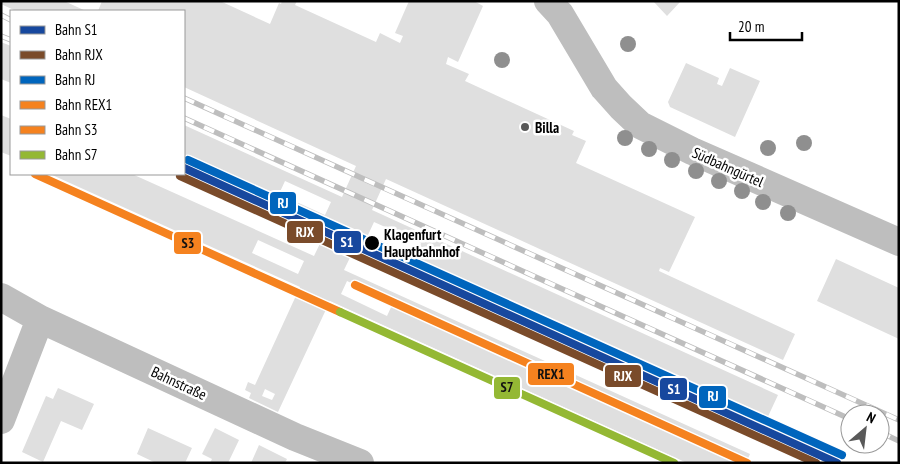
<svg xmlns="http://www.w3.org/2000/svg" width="900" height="464" font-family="'PT Sans Narrow',sans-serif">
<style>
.building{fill:#dfdfdf;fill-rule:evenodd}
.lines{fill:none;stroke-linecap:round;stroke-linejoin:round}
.minor{stroke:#bebebe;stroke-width:28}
.rail-casing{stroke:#bebebe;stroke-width:5.5}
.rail{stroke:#fff;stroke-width:4;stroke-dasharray:11;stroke-linecap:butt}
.rail-1-casing{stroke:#fff;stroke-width:11}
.rail-2-casing{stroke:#fff;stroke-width:11}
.rail-3-casing{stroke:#fff;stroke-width:11}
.rail-4-casing{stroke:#fff;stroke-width:11}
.rail-5-casing{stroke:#fff;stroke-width:11}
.rail-6-casing{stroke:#fff;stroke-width:11}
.rail-1{stroke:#17489e;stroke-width:8}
.rail-2{stroke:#7a4b2a;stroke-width:8}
.rail-3{stroke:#0065bd;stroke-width:8}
.rail-4{stroke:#f5821f;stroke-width:8}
.rail-5{stroke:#f5821f;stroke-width:8}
.rail-6{stroke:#94b834;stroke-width:8}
.tree{fill:#8f8f8f}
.poi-dot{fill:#595959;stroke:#fff;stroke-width:2}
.stop-dot{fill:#000;stroke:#fff;stroke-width:2}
.labels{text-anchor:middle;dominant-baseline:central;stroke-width:5;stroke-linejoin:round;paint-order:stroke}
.poi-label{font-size:15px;font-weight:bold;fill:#000;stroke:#fff;text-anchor:start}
.street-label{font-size:15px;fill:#000;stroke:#fff}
.stop-label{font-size:15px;font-weight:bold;fill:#000;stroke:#fff;text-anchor:start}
.line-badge{stroke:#fff;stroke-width:2}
.badge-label{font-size:14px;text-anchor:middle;font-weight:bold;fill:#fff}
.pale-badge-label{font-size:14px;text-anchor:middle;font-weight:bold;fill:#111}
</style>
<rect width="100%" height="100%" fill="#fff"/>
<path class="building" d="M1,1H64L86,11H16L1,4Z
M102,1H220L270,24L279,3L281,4L282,1H297L295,5L376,42L380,33L400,43L403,36L395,33L409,1H474L483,6L458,62L448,57L446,64L469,74L465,81L574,131L572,135L586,141L576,163L695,217L669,272L660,268L659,271L795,334L783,360L386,179L372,210L778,395L764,425L358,241L344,270L750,454L746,463H687L330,301L278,412L249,398L251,393L245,390L248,382L255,385L300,287L50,174H132L314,256L328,227L184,162V125L342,197L356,166L184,87V11H98ZM285,181L331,202L325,215L279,194ZM374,222L421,243L415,256L368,235ZM258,240L304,261L298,274L252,253ZM347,281L393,303L387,316L341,294ZM265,389L275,394L272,400L262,396Z
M653,1H681L667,16Z
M1,42L11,46V83L1,79Z
M686,63L719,78L717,84L722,86L730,68L760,81L735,137L670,107L668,102Z
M1,115L11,119V156L1,152Z
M836,259L899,288V339L817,301Z
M58,388L94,404L82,430L61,421L43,462L22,452L46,396L53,399Z
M148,428L192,448L185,463H156L137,454Z
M215,428L239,440L228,463H210L212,459L202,454Z
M259,445L287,459L285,463H251Z"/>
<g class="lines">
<path class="minor" d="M548,1L560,14L604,88L621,107L640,125L692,151L899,242
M1,297L40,319L295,437L360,463
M1,420L40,319"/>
<defs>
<path id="rail" d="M1,15L11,20
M1,36L11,40
M184,98L899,420
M184,118L850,419
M880,432L899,441"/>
</defs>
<use href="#rail" class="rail-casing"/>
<use href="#rail" class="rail"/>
<defs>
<path id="rail-1" d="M184,168L837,463"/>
<path id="rail-2" d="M180,176L816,463"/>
<path id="rail-3" d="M188,160L842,455"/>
<path id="rail-4" d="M355,285L747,463"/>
<path id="rail-5" d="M35,174L340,312"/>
<path id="rail-6" d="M340,312L674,463"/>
</defs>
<use href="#rail-1" class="rail-1-casing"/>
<use href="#rail-2" class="rail-2-casing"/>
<use href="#rail-3" class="rail-3-casing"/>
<use href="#rail-4" class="rail-4-casing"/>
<use href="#rail-5" class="rail-5-casing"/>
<use href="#rail-6" class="rail-6-casing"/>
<use href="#rail-1" class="rail-1"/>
<use href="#rail-2" class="rail-2"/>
<use href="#rail-3" class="rail-3"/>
<use href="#rail-4" class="rail-4"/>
<use href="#rail-5" class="rail-5"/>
<use href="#rail-6" class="rail-6"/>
</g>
<g class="tree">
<circle cx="628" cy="44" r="8"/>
<circle cx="502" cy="60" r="8"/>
<circle cx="625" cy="138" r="8"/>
<circle cx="804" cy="143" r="8"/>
<circle cx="768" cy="148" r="8"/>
<circle cx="649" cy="149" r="8"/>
<circle cx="672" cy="160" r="8"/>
<circle cx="696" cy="171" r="8"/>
<circle cx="719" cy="181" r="8"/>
<circle cx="742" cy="191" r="8"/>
<circle cx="763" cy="202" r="8"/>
<circle cx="788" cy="213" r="8"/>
</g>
<circle class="poi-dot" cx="525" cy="127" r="5"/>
<circle class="stop-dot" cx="372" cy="243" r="8"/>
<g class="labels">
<g class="poi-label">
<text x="535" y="127">Billa</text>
</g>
<g class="street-label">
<text transform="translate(728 167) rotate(24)">Südbahngürtel</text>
<text transform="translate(179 383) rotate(25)">Bahnstraße</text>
</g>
<g class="stop-label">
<text x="384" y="234">Klagenfurt<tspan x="384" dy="17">Hauptbahnhof</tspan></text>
</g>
</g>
<g class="line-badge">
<rect x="269" y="191" width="28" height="24" rx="5" fill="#0065bd"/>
<rect x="286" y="220" width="38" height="24" rx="5" fill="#7a4b2a"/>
<rect x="333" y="230" width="29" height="24" rx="5" fill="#17489e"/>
<rect x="173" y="231" width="29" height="24" rx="5" fill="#f5821f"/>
<rect x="527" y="362" width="48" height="24" rx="5" fill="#f5821f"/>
<rect x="604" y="364" width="38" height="24" rx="5" fill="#7a4b2a"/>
<rect x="493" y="376" width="28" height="24" rx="5" fill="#94b834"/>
<rect x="659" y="377" width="29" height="24" rx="5" fill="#17489e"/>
<rect x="698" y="385" width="29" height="24" rx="5" fill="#0065bd"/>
</g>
<g class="badge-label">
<text x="283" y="208">RJ</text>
<text x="305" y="237">RJX</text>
<text x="347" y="247">S1</text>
<text x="623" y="381">RJX</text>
<text x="674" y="394">S1</text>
<text x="713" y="401">RJ</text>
</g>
<g class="pale-badge-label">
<text x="188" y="248">S3</text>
<text x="551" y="379">REX1</text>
<text x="507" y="392">S7</text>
</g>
<rect width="900" height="464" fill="none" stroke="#000000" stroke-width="5"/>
<rect x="10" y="10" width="175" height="165" fill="#ffffff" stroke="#999999"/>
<rect x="20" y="26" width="25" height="8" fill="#17489e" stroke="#999999"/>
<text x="55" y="35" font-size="15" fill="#000000">Bahn S1</text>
<rect x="20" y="51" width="25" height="8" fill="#7a4b2a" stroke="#999999"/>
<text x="55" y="60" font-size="15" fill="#000000">Bahn RJX</text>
<rect x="20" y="76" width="25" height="8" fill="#0065bd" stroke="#999999"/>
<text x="55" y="85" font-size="15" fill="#000000">Bahn RJ</text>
<rect x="20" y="101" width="25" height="8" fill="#f5821f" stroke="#999999"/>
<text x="55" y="110" font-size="15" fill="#000000">Bahn REX1</text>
<rect x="20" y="126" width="25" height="8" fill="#f5821f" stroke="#999999"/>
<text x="55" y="135" font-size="15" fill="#000000">Bahn S3</text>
<rect x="20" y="151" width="25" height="8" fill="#94b834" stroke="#999999"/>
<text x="55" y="160" font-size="15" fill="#000000">Bahn S7</text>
<g transform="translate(865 429) rotate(28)"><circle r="24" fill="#ffffff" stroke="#999999"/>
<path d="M0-4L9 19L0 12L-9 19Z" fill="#595959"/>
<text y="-8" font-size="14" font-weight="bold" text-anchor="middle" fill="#000000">N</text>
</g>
<path d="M730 32v8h72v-8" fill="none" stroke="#000000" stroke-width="2.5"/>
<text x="738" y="32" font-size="15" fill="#000000" stroke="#ffffff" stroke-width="4" paint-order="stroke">20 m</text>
</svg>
